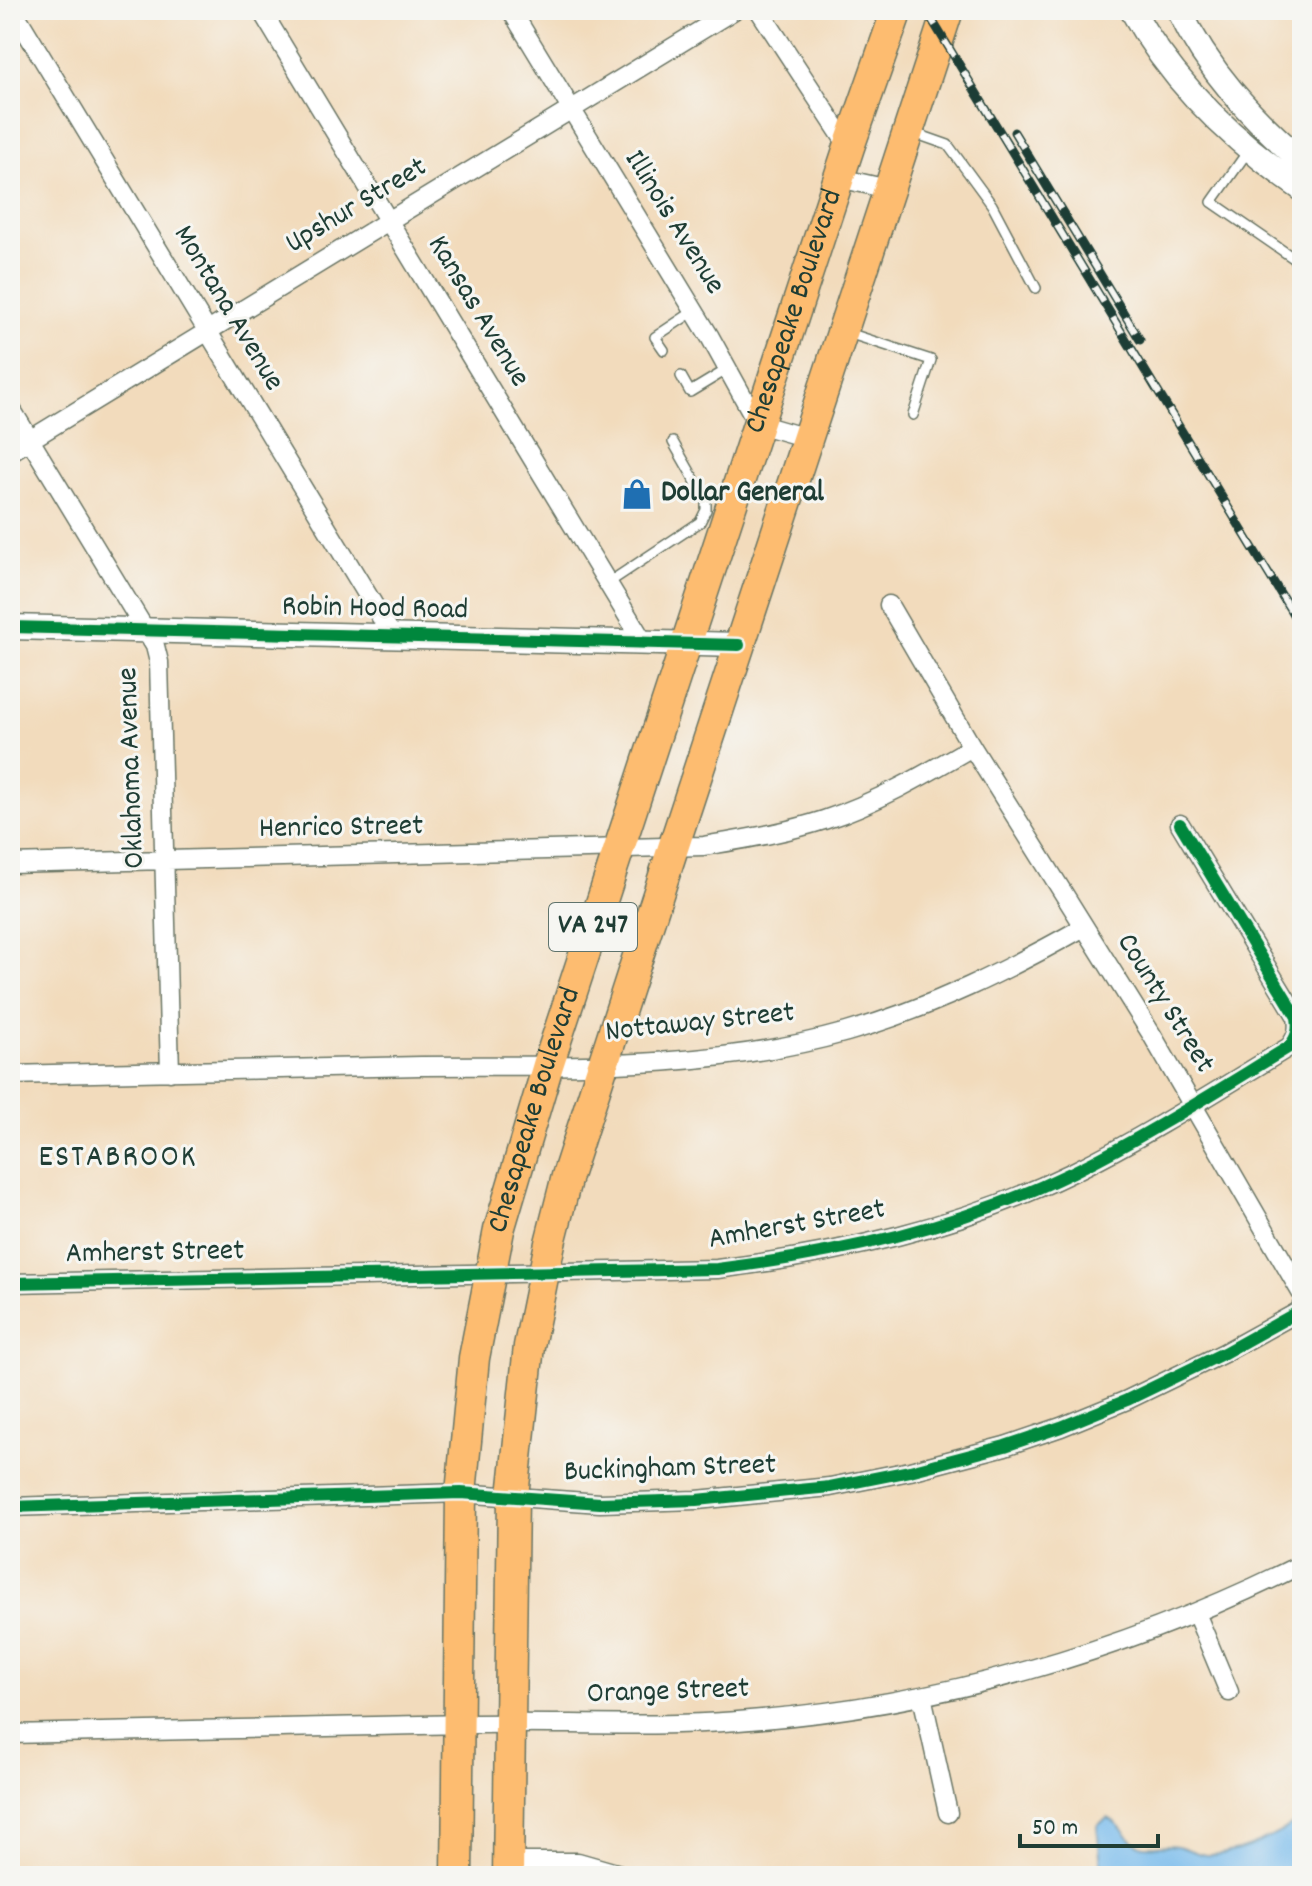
<svg xmlns="http://www.w3.org/2000/svg" width="1312" height="1886" font-family="Dekko,sans-serif">
<style>
.water{fill:#76baec;stroke:#4a7c90;stroke-width:2}
.lines{fill:none;stroke-linecap:round;stroke-linejoin:round}
.service-casing{stroke:#697464;stroke-width:12}
.minor-casing{stroke:#697464;stroke-width:21}
.tertiary-casing{stroke:#697464;stroke-width:27}
.primary-casing{stroke:#697464;stroke-width:33}
.service{stroke:#fff;stroke-width:9}
.minor{stroke:#fff;stroke-width:18}
.tertiary{stroke:#fff;stroke-width:24}
.primary{stroke:#fdbc6f;stroke-width:30}
.rail-casing{stroke:#1f3d34;stroke-width:9}
.rail{stroke:#f6f6f2;stroke-width:6;stroke-dasharray:18;stroke-linecap:butt}
.cycleway-casing{stroke:#f6f6f2;stroke-width:17}
.cycleway{stroke:#00873e;stroke-width:12}
.labels{text-anchor:middle;dominant-baseline:central;stroke-width:6;stroke-linejoin:round;paint-order:stroke}
.shield{fill:#f6f6f2;stroke:#60746d;stroke-width:2}
.shield-label{font-size:28px;font-weight:bold;fill:#1f3d34}
.street-label{font-size:30px;fill:#1f3d34;stroke:#f6f6f2}
.poi-label{font-size:30px;font-weight:bold;fill:#1f3d34;stroke:#f6f6f2;text-anchor:start}
.neighbourhood-label{font-size:32px;letter-spacing:2px;fill:#1f3d34;stroke:#f6f6f2}
</style>
<rect width="100%" height="100%" fill="#f6f6f2"/>
<filter id="ink" filterUnits="userSpaceOnUse"><feTurbulence type="fractalNoise" baseFrequency=".0125" numOctaves="2"/><feDisplacementMap in="SourceGraphic" scale="16" xChannelSelector="R" yChannelSelector="G"/><feConvolveMatrix kernelMatrix="1 2 1 2 8 2 1 2 1" color-interpolation-filters="sRGB"/></filter>
<filter id="wash" filterUnits="userSpaceOnUse"><feTurbulence type="fractalNoise" baseFrequency=".006" numOctaves="4" result="noise"/><feDisplacementMap in="SourceGraphic" scale="32" xChannelSelector="R" yChannelSelector="G"/><feGaussianBlur stdDeviation="1.8" result="paint"/><feColorMatrix in="noise" values="0 0 0 0 0 0 0 0 0 0 0 0 0 0 0 0 0 1.4 0 .05"/><feComposite in="paint" operator="in"/></filter>
<g filter="url(#wash)">
<rect width="100%" height="100%" fill="#f2dbbc"/>
<path class="water" d="M1302,1816V1876H1102L1097,1825L1108,1818C1124,1825 1125,1839 1140,1845C1151,1849 1165,1843 1177,1846C1187,1848 1196,1854 1206,1855C1234,1856 1283,1835 1302,1816Z"/>
</g>
<g filter="url(#ink)">
<g class="lines">
<defs>
<path id="service" d="M914,133L948,145L992,205L1036,288
M1248,151L1212,202L1302,264
M845,332L931,360L913,415
M664,350L655,337L694,311
M681,376L690,392L728,369
M608,583L700,522L706,510V500L673,442"/>
<path id="minor" d="M13,10L393,637
M261,10L644,643
M511,10L710,337L758,424L807,438
M759,10L849,147
M839,178L888,189
M10,407L155,646L159,662L170,1072
M10,452L734,10
M889,605L972,747L1152,1035L1302,1294
M10,864L704,846C744,839 784,833 824,820C876,803 924,775 972,747
M10,1075C147,1072 284,1068 421,1066C563,1065 709,1071 847,1032C931,1008 1008,970 1084,927
M10,1283L717,1269C839,1254 961,1227 1073,1172C1148,1135 1218,1090 1289,1047C1297,1037 1299,1030 1297,1017L1180,824
M10,1507L461,1493L600,1503L697,1500L830,1487L910,1471L1005,1446L1061,1427L1127,1400L1224,1353L1298,1312L1302,1306
M1196,1613L1229,1692
M922,1696L948,1813
M10,1734C162,1731 315,1727 467,1724C557,1722 648,1728 738,1721C935,1707 1126,1652 1302,1564
M509,1862H578L627,1876"/>
<path id="tertiary" d="M1132,10C1173,84 1233,141 1302,189
M1179,10C1207,70 1252,118 1302,161
M10,627L739,645"/>
<g id="primary">
<path id="s1" d="M457,1876L461,1493L474,1358L499,1230L548,1065L849,147L897,10"/>
<path d="M508,1876L513,1496L529,1346L550,1243L567,1176L673,848L948,10"/>
</g>
</defs>
<use href="#service" class="service-casing"/>
<use href="#minor" class="minor-casing"/>
<use href="#tertiary" class="tertiary-casing"/>
<use href="#primary" class="primary-casing"/>
<use href="#service" class="service"/>
<use href="#minor" class="minor"/>
<use href="#tertiary" class="tertiary"/>
<use href="#primary" class="primary"/>
<defs>
<path id="rail" d="M926,10L1302,629
M1014,132L1140,340"/>
</defs>
<use href="#rail" class="rail-casing"/>
<use href="#rail" class="rail"/>
<defs>
<path id="cycleway" d="M10,627L739,645
M10,1283L717,1269C839,1254 961,1227 1073,1172C1148,1135 1218,1090 1289,1047C1297,1037 1299,1030 1297,1017L1180,824
M10,1507L461,1493L600,1503L697,1500L830,1487L910,1471L1005,1446L1061,1427L1127,1400L1224,1353L1298,1312L1302,1306"/>
</defs>
<use href="#cycleway" class="cycleway-casing"/>
<use href="#cycleway" class="cycleway"/>
</g>
</g>
<defs>
<symbol id="shop-bare" viewBox="-9 -9 18 18"><path d="M-5-2.5h2.3a2.7 3.5 0 0 1 5.4 0H5L5.5 6h-11ZM-1.5-2.5h3a1.5 2.3 0 0 0-3 0Z" fill="#1f6fb2" stroke="#f6f6f2" stroke-width="2.5" paint-order="stroke"/></symbol>
</defs>
<g fill-rule="evenodd">
<use href="#shop-bare" x="615" y="472" width="44" height="44"/>
</g>
<g class="labels">
<rect class="shield" x="549" y="903" width="88" height="48" rx="6"/>
<g class="shield-label">
<text x="593" y="927">VA 247</text>
</g>
<g class="street-label">
<text transform="translate(357 207) rotate(-31)">Upshur Street</text>
<text transform="translate(673 223) rotate(58)">Illinois Avenue</text>
<text transform="translate(227 309) rotate(59)">Montana Avenue</text>
<text transform="translate(477 312) rotate(59)">Kansas Avenue</text>
<text stroke="none"><textPath href="#s1" startOffset="1614">Chesapeake Boulevard</textPath></text>
<text transform="translate(375 610) rotate(1)">Robin Hood Road</text>
<text transform="translate(133 768) rotate(-92)">Oklahoma Avenue</text>
<text transform="translate(341 829) rotate(-1)">Henrico Street</text>
<text transform="translate(1164 1004) rotate(58)">County Street</text>
<text transform="translate(700 1024) rotate(-6)">Nottaway Street</text>
<text stroke="none"><textPath href="#s1" startOffset="774">Chesapeake Boulevard</textPath></text>
<text transform="translate(797 1226) rotate(-10)">Amherst Street</text>
<text transform="translate(155 1254) rotate(-1)">Amherst Street</text>
<text transform="translate(670 1470) rotate(-2)">Buckingham Street</text>
<text transform="translate(668 1693) rotate(-2)">Orange Street</text>
</g>
<g class="poi-label">
<text x="661" y="494">Dollar General</text>
</g>
<g class="neighbourhood-label">
<text x="118" y="1159">ESTABROOK</text>
</g>
</g>
<rect width="1312" height="1886" fill="none" stroke="#f6f6f2" stroke-width="40"/>
<path d="M1020 1834v12h138v-12" fill="none" stroke="#1f3d34" stroke-width="4"/>
<text x="1032" y="1834" font-size="24" fill="#1f3d34" stroke="#f6f6f2" stroke-width="6" paint-order="stroke">50 m</text>
</svg>
